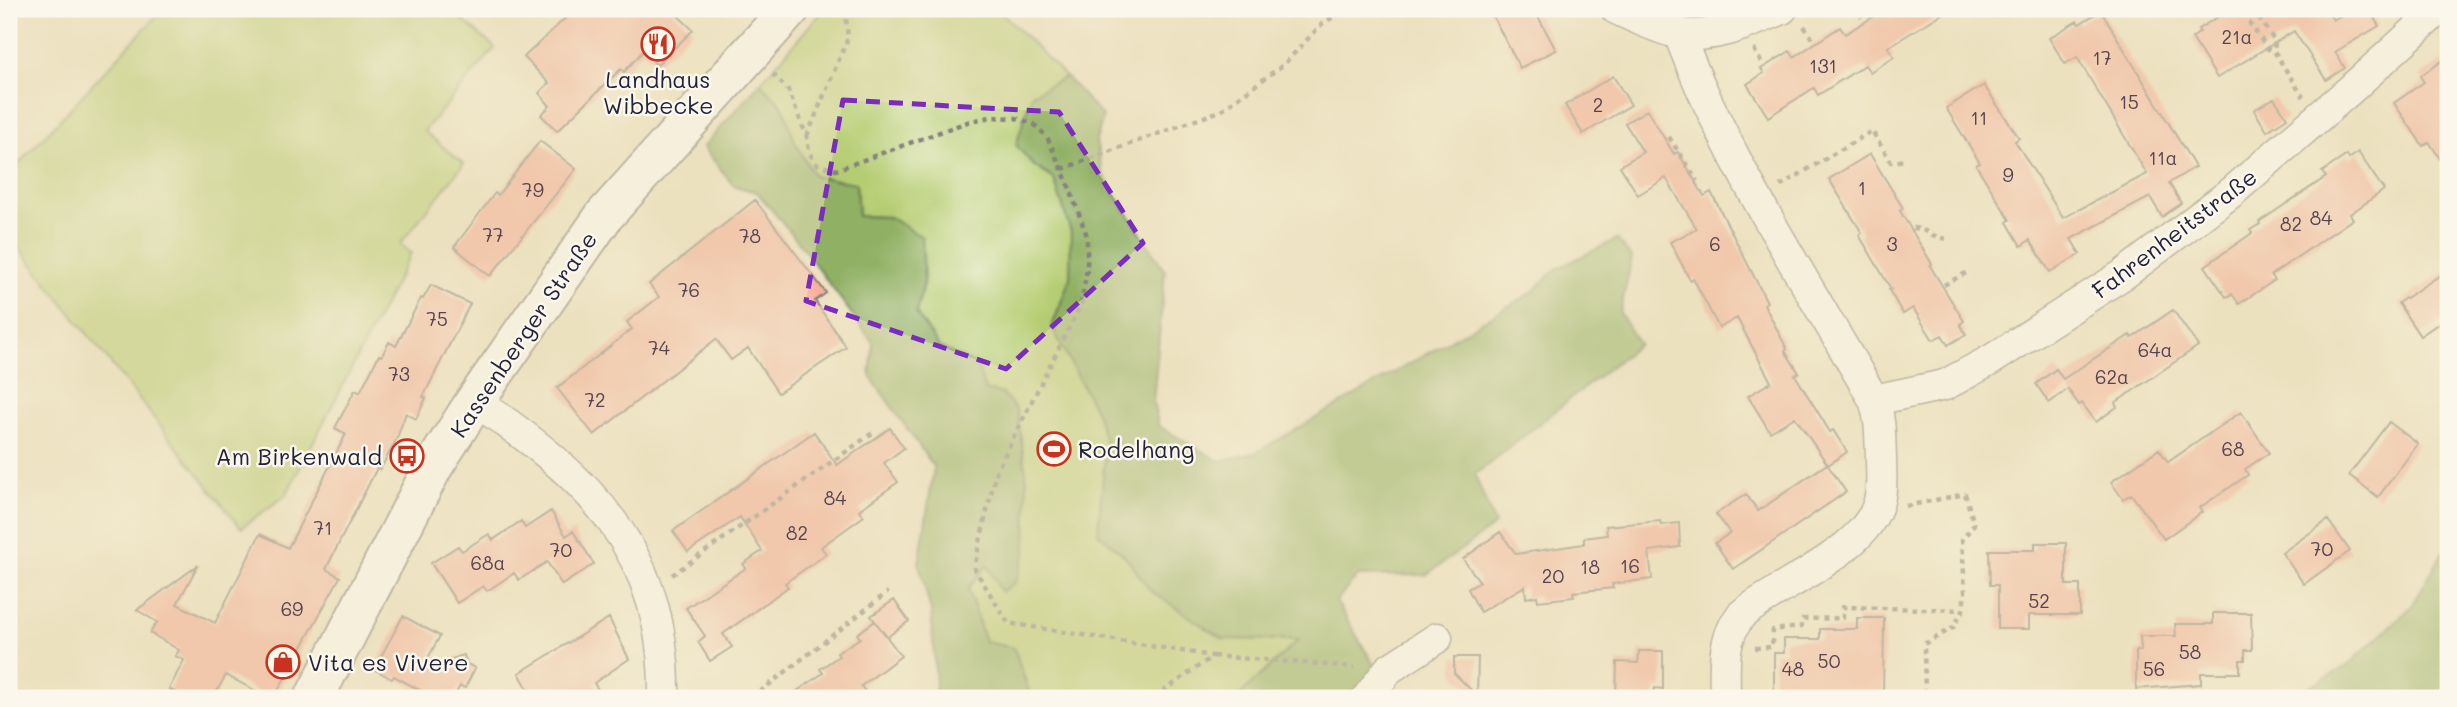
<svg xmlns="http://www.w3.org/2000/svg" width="2457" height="707" font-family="Mali,sans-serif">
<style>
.green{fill:#b5cd72;stroke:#6c7856;stroke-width:2}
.forest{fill:#90b064;stroke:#596950;stroke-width:2}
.building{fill:#f7a893}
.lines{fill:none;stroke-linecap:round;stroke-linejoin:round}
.minor-casing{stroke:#87827d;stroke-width:33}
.tertiary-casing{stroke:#87827d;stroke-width:42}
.path{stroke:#87827d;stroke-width:4.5;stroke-dasharray:5 5;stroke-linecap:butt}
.minor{stroke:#fff;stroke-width:30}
.tertiary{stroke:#fff;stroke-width:38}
.marked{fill:none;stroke:#7b2cbf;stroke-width:5;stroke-dasharray:14 9;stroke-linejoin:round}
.labels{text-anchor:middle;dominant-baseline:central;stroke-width:5;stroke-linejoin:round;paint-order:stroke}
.number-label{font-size:19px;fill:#574451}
.poi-label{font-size:23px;fill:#22223b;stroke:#fbf7ec;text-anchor:start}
.street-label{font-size:23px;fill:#22223b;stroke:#fbf7ec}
</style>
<rect width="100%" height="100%" fill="#fbf7ec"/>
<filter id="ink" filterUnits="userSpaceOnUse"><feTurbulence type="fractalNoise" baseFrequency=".0143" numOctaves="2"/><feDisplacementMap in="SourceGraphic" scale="14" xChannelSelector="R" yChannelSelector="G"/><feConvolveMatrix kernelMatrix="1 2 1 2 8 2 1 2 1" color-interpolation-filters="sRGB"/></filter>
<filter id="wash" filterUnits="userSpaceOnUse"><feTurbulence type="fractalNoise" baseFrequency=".00686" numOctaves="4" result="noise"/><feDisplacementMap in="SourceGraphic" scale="28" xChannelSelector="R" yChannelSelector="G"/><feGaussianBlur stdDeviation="1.57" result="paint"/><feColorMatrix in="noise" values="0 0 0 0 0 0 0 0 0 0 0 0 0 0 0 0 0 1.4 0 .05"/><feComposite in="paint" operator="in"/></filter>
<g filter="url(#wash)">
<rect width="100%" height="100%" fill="#ece1bf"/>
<path class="green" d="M163,9H450L495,48L424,131L464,164L400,244L411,253L286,495L241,528L9,235V174Z
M824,9H998L1066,77L1032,94L1033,165L1054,179L1071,232L1070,278L1052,327L1097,414L1106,444L1098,533L1125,556L1151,591L1223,639L1299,640L1237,698H1031L1014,648L985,642L968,589L987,565L1026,551L1027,481L1017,411L985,390L977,366L939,347L915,312L924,281L889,217L858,216L856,183L814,177L795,142L783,106L760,83Z"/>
<path class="forest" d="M1066,77L1103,117L1096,141L1103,174L1165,271L1153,403L1159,426L1219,461L1255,453L1533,292L1554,270L1617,239L1632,258L1620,313L1639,344L1475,475L1495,525L1426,575L1358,576L1336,601L1386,685L1375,698H1237L1298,640L1223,639L1151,591L1125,556L1098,533L1106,444L1097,414L1052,327L1070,278L1071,232L1054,179L1033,165L1016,145L1032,94Z
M760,83L783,106L795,142L814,176L856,183L858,216L889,217L922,237L924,281L916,313L939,347L977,366L985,390L1003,394L1017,411L1027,481L1026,551L1016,582L1001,592L987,565L968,589L985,642L1014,648L1031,698H934L936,685L931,612L919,564L934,467L870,376L873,343L797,240L757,192L734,186L703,147Z
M2448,543V698H2288L2346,667L2412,606Z"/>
<g id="blocks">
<path class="building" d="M575,9H671L693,30L657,65L643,51L624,72L621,69L557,131L541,115L550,106L539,93L549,83L524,57Z
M1489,9H1534L1556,50L1520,68Z
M1886,9H1950L1888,47L1894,57L1870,72L1865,65L1818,95L1814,88L1768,117L1747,84L1764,73L1761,69L1790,51L1794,57L1840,27L1845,34Z
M2231,9H2330L2327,11L2333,20L2352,9H2368L2379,26L2335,52L2345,68L2326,80L2294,31L2217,78L2192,38L2200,32L2198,29Z
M2101,11L2195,167L2169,183L2181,203L2162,217L2150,197L2071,239L2080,254L2050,272L2030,240L2021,246L2007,222L2010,220L1976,165L1980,163L1946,108L1984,85L2019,138L2015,141L2063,218L2147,174L2077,57L2065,64L2049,38L2077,21L2079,24Z
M2448,57V171L2429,142L2423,146L2394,103L2424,82L2420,76Z
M1613,76L1631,105L1583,134L1565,105Z
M2274,98L2287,118L2267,131L2254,110Z
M1647,110L1674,154L1678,152L1704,196L1711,192L1767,302L1764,304L1787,349L1785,351L1799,373L1795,375L1830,432L1833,430L1847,452L1828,465L1795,417L1770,432L1748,396L1771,382L1737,318L1719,328L1693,278L1690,280L1670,242L1697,229L1666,178L1638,195L1620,166L1643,152L1625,123Z
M540,141L576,169L490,276L454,247L495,193L498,195Z
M2358,152L2384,190L2350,214L2353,219L2271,275L2275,280L2239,304L2232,294L2226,297L2205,266L2252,233L2250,230L2260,224L2259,222L2326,177L2322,172L2347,155L2349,159Z
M1870,154L1903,208L1900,211L1932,264L1930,266L1964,321L1960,324L1966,334L1948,345L1942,335L1933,340L1913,308L1903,314L1889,290L1891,289L1859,235L1862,233L1829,179Z
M755,200L826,293L815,301L846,347L778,393L748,348L731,360L716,339L594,435L557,388L632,329L627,322L659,297L649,284Z
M2448,270V317L2420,336L2398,303Z
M431,285L470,304L423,397L426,398L416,419L406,413L397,438L380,470L377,468L337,547L326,569L340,577L274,698H269L226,675L213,698H186L169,689L184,660L175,656L179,650L150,633L157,622L137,610L198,565L177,604L215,623L260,534L288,548L346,434L335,428L355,390L360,392L379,355L382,356L389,342L396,346L421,298L423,299Z
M2173,310L2198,346L2115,403L2117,407L2096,422L2082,403L2079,405L2068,389L2049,403L2036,384L2056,369L2063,379L2130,335L2132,338Z
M2241,412L2269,453L2245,469L2248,475L2199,508L2202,512L2164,539L2131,494L2123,499L2111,482L2159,449L2168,462Z
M2389,422L2418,444L2378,497L2349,475Z
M890,428L904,448L884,463L898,482L859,510L864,516L821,547L826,554L785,583L788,587L723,634L732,647L710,661L698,642L705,636L686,608L746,568L743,564L762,551L740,517L688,552L673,531L814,432L837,465Z
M1827,464L1846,492L1733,569L1715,543L1730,533L1716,514L1746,494L1758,511Z
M551,511L566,536L573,531L594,564L562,585L547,562L519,580L514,573L487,591L483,586L457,603L431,563L458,546L462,551L489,534L493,540L521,521L525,528Z
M2328,520L2350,551L2304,584L2282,553Z
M1660,521L1661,525L1679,523L1680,547L1649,551L1652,579L1612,584L1613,588L1573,592L1574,597L1538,601L1537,596L1526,598L1525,586L1480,612L1468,589L1480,582L1463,559L1500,532L1516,554L1584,544V538L1607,535L1606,526Z
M2035,543H2066V585H2080V615H2029V629H1998V585H1990L1989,550H2035Z
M894,600L909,621L887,637L871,616Z
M2213,613H2251L2252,650H2245V660H2240V673H2201V684L2136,689V651H2141L2140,636H2176L2175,624H2213Z
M403,616L440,636L422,669L464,655L467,664L475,668L465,688L460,686L453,698H434L394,676L392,679L374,669Z
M609,618L629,659L594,683L603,698H533L519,673Z
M1857,618H1884L1883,698H1788V693H1774V653H1784V639H1820V629H1857Z
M875,621L901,656L861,686L870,698H787L823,673L820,669L839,656L837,653L860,638L857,634Z
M1639,651H1663V689L1655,688L1654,698H1616L1617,662L1638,663Z
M1454,657H1478L1477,696L1454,673Z"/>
</g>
</g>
<g filter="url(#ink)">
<use href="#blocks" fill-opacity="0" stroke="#87827d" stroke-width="2"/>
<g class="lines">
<defs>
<path id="minor" d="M1616,9C1636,18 1655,28 1677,33C1711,41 1752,22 1782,9
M1679,34C1726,160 1807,283 1874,400L1945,385L1991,360L2124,274L2232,192L2350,90L2439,9
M475,401C590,478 666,551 664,698
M1367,698L1389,669L1437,638
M1725,698C1725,667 1721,641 1741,615C1779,584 1867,551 1879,501C1883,488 1881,472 1881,458C1880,438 1881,419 1874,400"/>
<path id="tertiary" d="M314,698L433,467L475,401L604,216L790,9"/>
</defs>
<use href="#minor" class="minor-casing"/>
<use href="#tertiary" class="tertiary-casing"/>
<path class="path" d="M1855,9L1861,18
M2254,9L2275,42L2274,51
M2249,22L2268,49L2274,51L2303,97
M1804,26L1813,40
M1754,49L1762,64
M773,74L788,90L807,137L809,152L816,164L836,170L970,121L991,117L1016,118L1034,124L1047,137L1067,181L1087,236V269L1081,304L996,472L974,568L1008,623L1213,656L1154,698
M807,136L848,38L845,9
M1669,137L1697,181
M1062,169L1220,111L1283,65L1323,23L1348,9
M1780,186L1872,131L1891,162L1907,160
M1913,228C1928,229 1931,238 1949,239
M1944,285L1966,273
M1906,506L1965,494L1974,524L1962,540L1965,592L1963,610L1953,628L1924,644L1925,698
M672,575L874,432
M1755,648L1772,647L1773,630L1801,627L1803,619L1843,618V607L1963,610
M1213,656L1355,667
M752,698L888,592"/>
<use href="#minor" class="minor"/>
<use href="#tertiary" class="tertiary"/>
</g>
</g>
<path d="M0 0H2457V707H0ZM843,100L1059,112L1143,243L1006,369L806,301Z" fill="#ece1bf" fill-opacity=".55" fill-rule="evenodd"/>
<path class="marked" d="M843,100L1059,112L1143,243L1006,369L806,301Z"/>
<defs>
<symbol id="restaurant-ring" viewBox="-11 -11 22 22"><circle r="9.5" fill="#fbf7ec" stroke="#c8321e" stroke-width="1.5"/><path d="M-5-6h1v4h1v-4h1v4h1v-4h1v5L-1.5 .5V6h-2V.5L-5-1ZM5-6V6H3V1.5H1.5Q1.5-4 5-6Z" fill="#c8321e"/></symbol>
<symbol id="stadium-ring" viewBox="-11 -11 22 22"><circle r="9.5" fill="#fbf7ec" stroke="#c8321e" stroke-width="1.5"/><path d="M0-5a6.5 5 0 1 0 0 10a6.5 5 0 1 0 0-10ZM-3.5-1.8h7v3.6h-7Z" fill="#c8321e"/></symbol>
<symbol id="bus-ring" viewBox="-11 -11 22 22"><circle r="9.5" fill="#fbf7ec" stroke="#c8321e" stroke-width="1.5"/><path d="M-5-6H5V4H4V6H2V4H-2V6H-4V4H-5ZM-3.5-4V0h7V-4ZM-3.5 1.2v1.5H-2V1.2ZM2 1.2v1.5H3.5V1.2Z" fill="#c8321e"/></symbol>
<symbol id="shop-ring" viewBox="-11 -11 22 22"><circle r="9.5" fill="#fbf7ec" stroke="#c8321e" stroke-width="1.5"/><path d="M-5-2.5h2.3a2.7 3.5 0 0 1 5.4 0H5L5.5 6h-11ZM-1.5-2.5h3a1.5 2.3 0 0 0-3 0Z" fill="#c8321e"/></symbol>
</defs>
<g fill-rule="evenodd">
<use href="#restaurant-ring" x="639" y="25" width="38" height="38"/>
<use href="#stadium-ring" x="1035" y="430" width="38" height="38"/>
<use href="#bus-ring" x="388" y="437" width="38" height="38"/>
<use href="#shop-ring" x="264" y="643" width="38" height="38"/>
</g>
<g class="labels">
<g class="number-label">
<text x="2237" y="36">21a</text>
<text x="2102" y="57">17</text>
<text x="1823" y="65">131</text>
<text x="2129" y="101">15</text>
<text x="1598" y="104">2</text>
<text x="1979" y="117">11</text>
<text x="2163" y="157">11a</text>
<text x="2008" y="174">9</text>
<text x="1862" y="187">1</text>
<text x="533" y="189">79</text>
<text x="2321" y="217">84</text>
<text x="2291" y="223">82</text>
<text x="493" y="234">77</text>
<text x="750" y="235">78</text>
<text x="1715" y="243">6</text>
<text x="1892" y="243">3</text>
<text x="689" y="289">76</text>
<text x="437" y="318">75</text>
<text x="659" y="347">74</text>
<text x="2155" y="349">64a</text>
<text x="399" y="373">73</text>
<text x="2112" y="376">62a</text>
<text x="595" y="399">72</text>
<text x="2233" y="448">68</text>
<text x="835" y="497">84</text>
<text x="323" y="527">71</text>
<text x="797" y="532">82</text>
<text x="2322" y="548">70</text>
<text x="561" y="549">70</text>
<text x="488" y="562">68a</text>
<text x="1630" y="565">16</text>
<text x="1590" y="566">18</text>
<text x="1553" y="575">20</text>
<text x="2039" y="600">52</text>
<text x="292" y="608">69</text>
<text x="2190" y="651">58</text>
<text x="1829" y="660">50</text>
<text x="1793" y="668">48</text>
<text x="2154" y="668">56</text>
</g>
<g class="poi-label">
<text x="658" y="79" text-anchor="middle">Landhaus<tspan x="658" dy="26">Wibbecke</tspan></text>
<text x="1078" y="449">Rodelhang</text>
<text x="382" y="456" text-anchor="end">Am Birkenwald</text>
<text x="308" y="662">Vita es Vivere</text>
</g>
<g class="street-label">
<text transform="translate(2174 233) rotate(-37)">Fahrenheitstraße</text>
<text transform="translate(523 334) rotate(-56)">Kassenberger Straße</text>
</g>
</g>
<rect width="2457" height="707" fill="none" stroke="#fbf7ec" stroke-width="35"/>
</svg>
